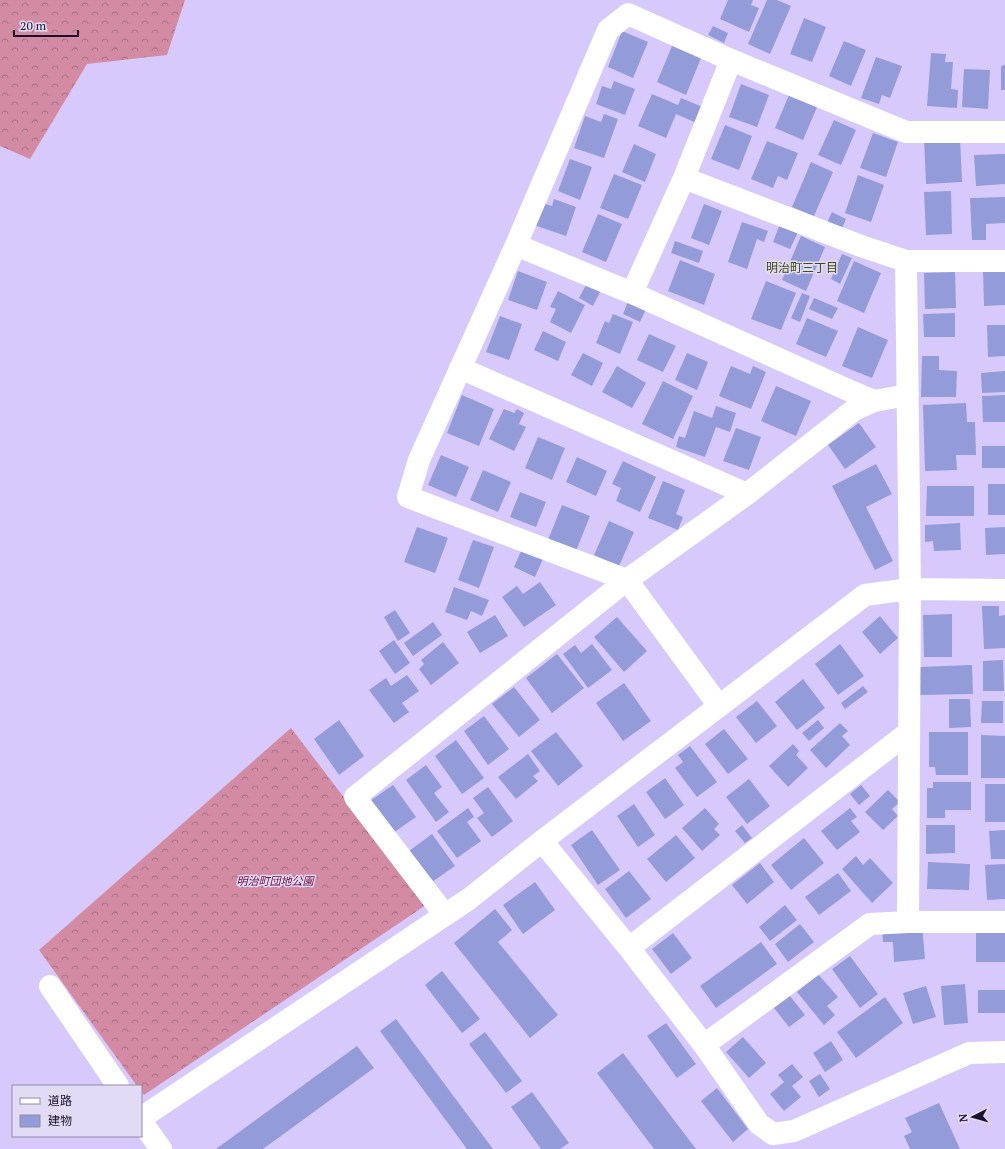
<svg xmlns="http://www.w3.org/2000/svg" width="1005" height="1149" font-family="'PT Serif','Noto Sans JP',serif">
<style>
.forest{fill:url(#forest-crowns)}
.building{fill:#939bd8}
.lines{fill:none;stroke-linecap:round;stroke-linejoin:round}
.street{stroke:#fff;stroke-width:22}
.secondary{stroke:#fff;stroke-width:22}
.labels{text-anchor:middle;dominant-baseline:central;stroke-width:3;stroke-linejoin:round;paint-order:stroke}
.park-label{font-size:11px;font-style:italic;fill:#70073c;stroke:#e2dbf5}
.neighbourhood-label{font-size:12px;fill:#40490e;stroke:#e2dbf5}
</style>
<defs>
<pattern id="forest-crowns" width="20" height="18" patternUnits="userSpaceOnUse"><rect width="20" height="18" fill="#d28ba3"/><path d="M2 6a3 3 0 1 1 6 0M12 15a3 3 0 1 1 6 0" fill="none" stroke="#aa7085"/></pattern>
</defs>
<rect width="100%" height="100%" fill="#d8c9fc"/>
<path class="forest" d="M0,0H185L167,55L87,64L30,159L0,146Z
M291,728L426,905L144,1095L141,1091V1086H137L39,950Z"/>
<path class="building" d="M728,0H753L751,5L759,8L749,32L720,19Z
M767,0H777L791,6L770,54L748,44Z
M804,18L826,27L812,62L790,54Z
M713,26L728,33L724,43L708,35Z
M622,31L648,42L633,78L608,67Z
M844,41L866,50L851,86L829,76Z
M672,46L701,58L686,95L657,82Z
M931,53L946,54L945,62H953L951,89L958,90L957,108L927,106Z
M876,57L902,66L890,98L882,95L879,104L861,98Z
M1005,65V90H1001V66Z
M964,69L990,70L988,109L962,107Z
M614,81L635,89L625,115L596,104L602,86L611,89Z
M741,84L769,95L757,127L729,117Z
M652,94L678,105L681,98L705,108L699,124L676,114L666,138L638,126Z
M789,95L817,107L803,140L775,128Z
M604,114L618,119L604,158L574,148L585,116L601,122Z
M834,120L856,130L841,165L818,155Z
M725,125L752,136L739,170L711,159Z
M873,133L898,142L886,177L860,168Z
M960,137L962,182L926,184L924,138Z
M767,141L798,153L787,180L778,176L773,188L751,179Z
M634,144L656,154L645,182L622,172Z
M1005,154V184L976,186L974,155Z
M570,159L592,167L580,200L558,191Z
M811,162L833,172L814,216L792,207Z
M614,174L642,185L628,219L600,208Z
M858,175L884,185L871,222L845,213Z
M951,191L952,234L926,235L924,192Z
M1005,197V223L986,224V240H972L970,198Z
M554,199L576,207L566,236L534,225L542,203L552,206Z
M704,204L722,211L709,245L691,238Z
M832,212L846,219L840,233L825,227Z
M598,214L622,224L606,262L582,252Z
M742,222L768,231L764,242L757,239L747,269L728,262Z
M780,224L798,232L790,249L773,242Z
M801,236L825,247L806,291L782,280Z
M675,241L703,251L699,263L671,253Z
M842,254L852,258L840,284L831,279Z
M680,260L715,274L704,305L668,291Z
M854,261L881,273L864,313L837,301Z
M1005,268V305L984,306L983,269Z
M518,271L547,282L537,310L508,300Z
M955,272L956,308L925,309L924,273Z
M588,281L602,288L593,306L579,298Z
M766,281L796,293L781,330L751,319Z
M558,291L585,305L571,333L550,322L556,309L550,307Z
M802,293L810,296L800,322L791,318Z
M814,298L838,308L832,319L809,309Z
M629,299L647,307L640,322L623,314Z
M955,313V337H924L923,314Z
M613,314L633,322L620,354L596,343L605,321L609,323Z
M500,316L522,324L509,360L486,352Z
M807,318L838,331L826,357L796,344Z
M987,325H1005V356L988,357Z
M858,327L888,340L872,378L842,366Z
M543,331L566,342L558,361L534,350Z
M649,334L676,346L663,372L637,360Z
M583,353L603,363L592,386L571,375Z
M687,353L708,362L697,390L675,380Z
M922,356H939V370L957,371L956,397H921Z
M617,366L646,383L632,408L602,392Z
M731,366L750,374L753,366L766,372L751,409L719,396Z
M1005,371V392L982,393L981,373Z
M663,381L693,396L673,439L642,424Z
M776,386L811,401L796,436L761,421Z
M462,395L494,409L479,446L447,433Z
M1005,395V422H983L982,396Z
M966,403L967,422H975L976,455H956L957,470L925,471L923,405Z
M716,406L736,413L730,432L716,427L705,457L676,447L679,436L685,438L694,411L712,418Z
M504,409L514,413L517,409L524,413L519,424L526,427L514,451L489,439Z
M859,423L876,447L845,469L828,445Z
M736,428L761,437L749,470L723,461Z
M538,437L565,448L552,480L525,468Z
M982,446H1005V468H982Z
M441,455L469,467L456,497L428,485Z
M577,457L607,471L596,496L566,482Z
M623,461L656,477L640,512L616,501L621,488L612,484Z
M876,464L892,494L866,507L893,561L875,570L832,486Z
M483,470L511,482L498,512L470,500Z
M663,481L685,490L676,514L683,517L678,530L648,518Z
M988,484H1005V515H988Z
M927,486H974V516H926Z
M520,492L546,502L536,527L510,517Z
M562,505L590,516L576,551L548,540Z
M609,521L634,532L619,566L594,555Z
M960,523L961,550L934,551L933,541L925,542V525Z
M417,527L448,538L435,573L404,562Z
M1005,527V554L986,555L985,528Z
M473,540L494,547L479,588L458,580Z
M522,549L543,559L535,577L514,567Z
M540,582L556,605L524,627L502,597L517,586L523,594Z
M454,587L489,600L482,616L471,611L467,620L445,612Z
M982,606H999V616L1005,615V648L984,649Z
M395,610L410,633L398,641L384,617Z
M952,614V657H924L923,615Z
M495,615L508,636L480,653L467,632Z
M880,616L898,638L880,654L862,632Z
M617,617L647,651L624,672L594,637Z
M433,622L442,635L413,656L404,643Z
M394,640L410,663L395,674L379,651Z
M443,642L459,663L431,685L419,669L424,664L421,660Z
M592,644L612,670L588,688L563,654L575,645L581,653Z
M840,644L864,676L838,695L815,664Z
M557,654L584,688L552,713L526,678Z
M1003,660L1004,691H983V661Z
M972,665L973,694L919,695L918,667Z
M407,675L419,691L402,703L409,712L394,723L369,690L386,678L391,686Z
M803,679L825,708L797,730L775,702Z
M624,683L651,721L623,741L596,703Z
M863,686L868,692L845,709L841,703Z
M514,687L540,720L519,737L492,704Z
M949,699H970L971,727L949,728Z
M757,701L777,726L756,743L736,717Z
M982,701H1003V723H981Z
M484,716L509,749L488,765L464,731Z
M339,720L364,756L339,775L314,739Z
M818,720L824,728L809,741L802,733Z
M840,723L848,731L842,736L850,745L826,768L810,750Z
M724,729L748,759L728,774L705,744Z
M556,732L583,766L558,786L531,751Z
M929,732H968V775H936L935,767H929Z
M981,735L1005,736V778H981Z
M456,740L484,778L462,794L435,756Z
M793,744L799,751L796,755L808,768L788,787L769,766Z
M690,746L717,782L697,797L675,768L683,762L678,755Z
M528,754L540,771L533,776L538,781L516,799L498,777Z
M426,765L442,787L434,793L449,812L436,822L406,780Z
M665,778L684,805L665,819L646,792Z
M749,779L770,806L747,824L726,797Z
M933,782H971V810H945V818H927V788H933Z
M985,784H1005V822H985Z
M393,785L416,817L393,833L370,801Z
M861,785L870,796L859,805L850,794Z
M488,787L513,821L492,837L477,818L484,813L473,798Z
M888,790L900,802L892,809L898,816L883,830L865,812Z
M634,804L655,835L638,847L617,816Z
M468,808L474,817L467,822L481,841L457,858L437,831Z
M705,808L719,824L714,829L720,835L702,851L682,828Z
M850,808L857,817L851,821L860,832L837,850L821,831Z
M742,825L752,838L745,843L735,831Z
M926,825H955V853L926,854Z
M592,830L620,870L598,885L571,845Z
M1005,830V859H991L989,831Z
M432,834L455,866L432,882L409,851Z
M676,835L695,858L666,882L647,859Z
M804,838L824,863L791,890L771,865Z
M856,856L863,865L870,858L893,883L872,903L842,869Z
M928,862L970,864L969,890L927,889Z
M760,863L774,882L747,904L732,885Z
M1005,864V899L987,900L985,865Z
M629,871L651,899L626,918L605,889Z
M838,873L851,891L819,915L805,897Z
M535,882L555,910L523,934L503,905Z
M785,905L797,920L770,941L759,927Z
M495,909L512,930L498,942L558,1015L530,1038L454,943Z
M800,924L814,942L788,962L775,944Z
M922,925L925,959L894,962L893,942H883L882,928Z
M976,931H1005V962H976Z
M673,933L692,958L671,974L652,949Z
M761,942L777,964L716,1008L700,986Z
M850,956L878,994L860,1008L832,969Z
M442,971L480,1019L462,1033L425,985Z
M818,974L838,997L827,1006L835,1015L824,1025L797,992Z
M965,984L968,1023L944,1025L941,986Z
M926,986L936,1017L913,1024L903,993Z
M978,990H1005V1013H978Z
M790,996L805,1015L789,1027L774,1008Z
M885,997L903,1023L856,1058L837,1032Z
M396,1019L493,1149H467L380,1031Z
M666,1023L696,1064L677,1078L647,1036Z
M485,1032L522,1081L506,1093L469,1044Z
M743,1037L766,1063L749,1078L726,1052Z
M831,1041L843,1060L825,1072L813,1053Z
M357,1046L374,1068L263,1149H216Z
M623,1053L696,1149H654L597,1073Z
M792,1064L803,1077L792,1086L801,1097L784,1111L770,1094L784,1082L778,1075Z
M820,1074L830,1089L819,1097L809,1081Z
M717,1088L748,1129L733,1142L701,1101Z
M532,1092L569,1143L560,1149H541L511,1107Z
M939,1103L960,1149H910L904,1136L912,1132L905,1118Z"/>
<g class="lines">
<path class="street" d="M684,178L861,246L906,261H1005
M516,245L632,293L848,390L874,401
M906,261L910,589L908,922
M632,293L684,178L731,60
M460,368L747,494
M719,706L627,580L408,497L419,460L516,245L608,30L628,14L731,60L906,132H1005
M542,841L629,948L704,1045L759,1124L773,1134L794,1131L969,1053L1005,1052
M445,915L355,797L627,580L747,494L854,410L874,401L908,395
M629,948L909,732
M50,986L118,1086
M704,1045L870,924L908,922H1005"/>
<path class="secondary" d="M141,1118L469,899L542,841L865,595L910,589L1005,590
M141,1121L161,1149"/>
</g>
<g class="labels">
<g class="park-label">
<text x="275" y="881">明治町団地公園</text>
</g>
<g class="neighbourhood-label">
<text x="802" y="267">明治町三丁目</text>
</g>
</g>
<rect x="12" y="1085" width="130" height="52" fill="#e2dbf5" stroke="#928ba3"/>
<rect x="20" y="1098" width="20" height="6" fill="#ffffff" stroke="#928ba3"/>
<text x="48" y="1105" font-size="12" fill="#1a1229">道路</text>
<rect x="20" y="1115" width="20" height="12" fill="#939bd8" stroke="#928ba3"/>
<text x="48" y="1125" font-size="12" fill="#1a1229">建物</text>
<g transform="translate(973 1117) rotate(264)" stroke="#e2dbf5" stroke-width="3" paint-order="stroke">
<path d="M0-3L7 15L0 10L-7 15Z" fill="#1a1229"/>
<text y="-6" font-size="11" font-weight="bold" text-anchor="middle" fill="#1a1229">N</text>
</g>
<path d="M14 30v6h64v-6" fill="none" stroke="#1a1229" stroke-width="2"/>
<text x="20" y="30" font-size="12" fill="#1a1229" stroke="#e2dbf5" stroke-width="3" paint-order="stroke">20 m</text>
</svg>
